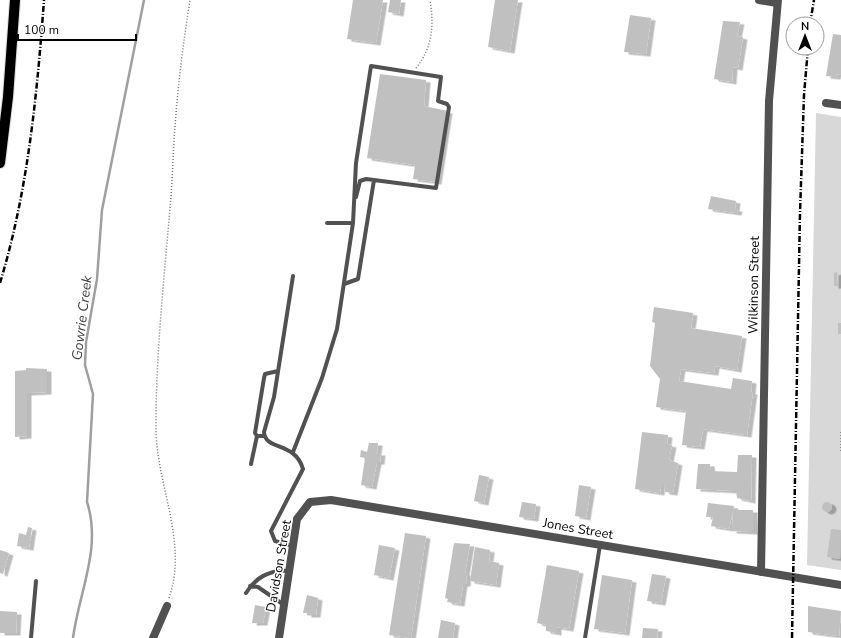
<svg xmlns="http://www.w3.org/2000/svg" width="841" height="638" font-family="'Nunito Sans',sans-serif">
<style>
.green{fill:#d8d8d8}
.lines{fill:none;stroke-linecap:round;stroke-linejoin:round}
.stream{stroke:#9f9f9f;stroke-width:2.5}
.building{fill:#c0c0c0;filter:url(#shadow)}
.primary-casing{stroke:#dbdbdb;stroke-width:12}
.path{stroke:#737373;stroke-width:1.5;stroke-dasharray:1 2;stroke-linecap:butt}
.service{stroke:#515151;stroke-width:4}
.minor{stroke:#515151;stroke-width:8}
.primary{stroke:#000;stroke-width:10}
.rail{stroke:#000;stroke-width:2.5;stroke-dasharray:6 2 1 2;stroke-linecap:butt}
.labels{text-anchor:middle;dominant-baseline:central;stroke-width:3;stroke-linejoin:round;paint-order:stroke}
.street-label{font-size:13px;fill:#000;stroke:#fff}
.water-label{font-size:14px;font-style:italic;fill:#404040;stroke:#fff}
</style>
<defs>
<filter id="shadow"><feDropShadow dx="4.5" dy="2.5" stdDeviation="0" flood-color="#0004"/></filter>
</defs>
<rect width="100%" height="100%" fill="#fff"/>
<path class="green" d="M816,113L841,117V570L807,565Z"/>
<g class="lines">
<path class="stream" d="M73,638C79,592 102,548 87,502L93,394L85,365L86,342L97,279L102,210L144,0"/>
</g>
<path class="building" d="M353,0H383L376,43L347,39Z
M390,0H401L399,14L388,12Z
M495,0H518L510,51L488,47Z
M630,15L651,18L646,54L624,52Z
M723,21L740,22L737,36L743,37L738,68L733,67L732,82L714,79Z
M833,34L841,35V75L837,74L836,77L826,76Z
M380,74L426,80L424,106L448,111L437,182L413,179L415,165L367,158Z
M711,196L736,201L735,209H738L737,213L708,209Z
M837,272L838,286H834V273Z
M654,307L693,313L691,328L742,336L737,370L715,366L714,373L681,369L679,381L731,389L733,378L752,381L751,392H753L747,435L703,429L700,447L682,445L686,411L656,407L660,379L650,366L655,323L652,322Z
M838,323H841V334H838Z
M26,368L47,369V392L27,393V436L15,437V371L26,370Z
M642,432L668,435L667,444L672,445L669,460L678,463L673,493L665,492L664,485H661L660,493L635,489Z
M369,443H378L377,453H381L380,462H377L372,487L361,485L365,458L360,457L361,450L367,452Z
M738,455H752L751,501L737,498L736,491L696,489L698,464H710L711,471L737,472Z
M479,475L489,477L484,503L474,501Z
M579,485L591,487L586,518L575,516Z
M822 507a5 5 0 1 1 10 0a5 5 0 1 1-10 0Z
M522,502L536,504L534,519L519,517Z
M708,503L734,506L729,529L711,526L713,517H706Z
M733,510H753V532L732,531Z
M28,527L32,528L29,548L17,546L19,533L26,535Z
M831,529L841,530L840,559L827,557Z
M405,533L426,536L411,638L389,635Z
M454,543L470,544L465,573H467L466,584H463L460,604L447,602L448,599L445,598Z
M379,545L395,548L389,578L374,575Z
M475,547L490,550L489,561L499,563L496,585L470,581Z
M0,550L9,553L3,574L0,573Z
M547,565L579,571L569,629L557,627V633L546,631V625L537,623Z
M652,574L666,576L661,603L647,601Z
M602,575L632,580L625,633L594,629Z
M307,595L318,598L316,615H307V613H303Z
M255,605L266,607L263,623H252Z
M808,606L841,611L839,636L808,632Z
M0,611L17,612L16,633H0Z
M441,620L455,623L453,638H438Z
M643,628L658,629L657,638H642Z"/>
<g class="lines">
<defs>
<path id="primary" d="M0,163L8,97L15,0"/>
</defs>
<use href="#primary" class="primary-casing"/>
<path class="path" d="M416,68C433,47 434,25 430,0
M841,432V452
M169,598C189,541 155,483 156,425C156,353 164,280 170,208C173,177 173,145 176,114C179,76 184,38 190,0"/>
<path class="service" d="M327,223H353
M293,276L274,397L264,432C265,451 295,441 303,469L271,531L275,541L293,546
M344,284L358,279L374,180
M264,436H257L255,433L264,378L265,374L278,371
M293,452L322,378L337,329L353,223L356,163L371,66L441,77L438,101L447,104L449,107L436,188L366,179L360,181L356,197
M251,464L257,436
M250,586L258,587L284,605
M246,593C255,578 270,569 289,571
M31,638L36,581
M585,638L600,545"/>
<path class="minor" d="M759,0L777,3
M826,103L841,105
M761,572L769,101L778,0
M153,638L167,606
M279,638L297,519L310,502L331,500L841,585"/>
<use href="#primary" class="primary"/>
<path class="rail" d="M810,24L814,0
M0,283C28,191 37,95 44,0
M792,638L800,213L804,95L808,48"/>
</g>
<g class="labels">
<g class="street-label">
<text transform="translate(754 285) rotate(-89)">Wilkinson Street</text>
<text transform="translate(578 529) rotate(10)">Jones Street</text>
<text transform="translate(279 566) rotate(-80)">Davidson Street</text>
</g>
<g class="water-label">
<text transform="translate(82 318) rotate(-83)">Gowrie Creek</text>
</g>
</g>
<g transform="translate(805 36)"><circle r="19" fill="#ffffff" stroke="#999999"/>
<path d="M0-3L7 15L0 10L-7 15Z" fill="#000000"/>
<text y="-6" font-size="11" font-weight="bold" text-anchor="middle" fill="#000000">N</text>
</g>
<path d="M18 34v6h118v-6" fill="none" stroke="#000000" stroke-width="2"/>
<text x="24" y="34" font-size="12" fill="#000000" stroke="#ffffff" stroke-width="3" paint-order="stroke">100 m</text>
</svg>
